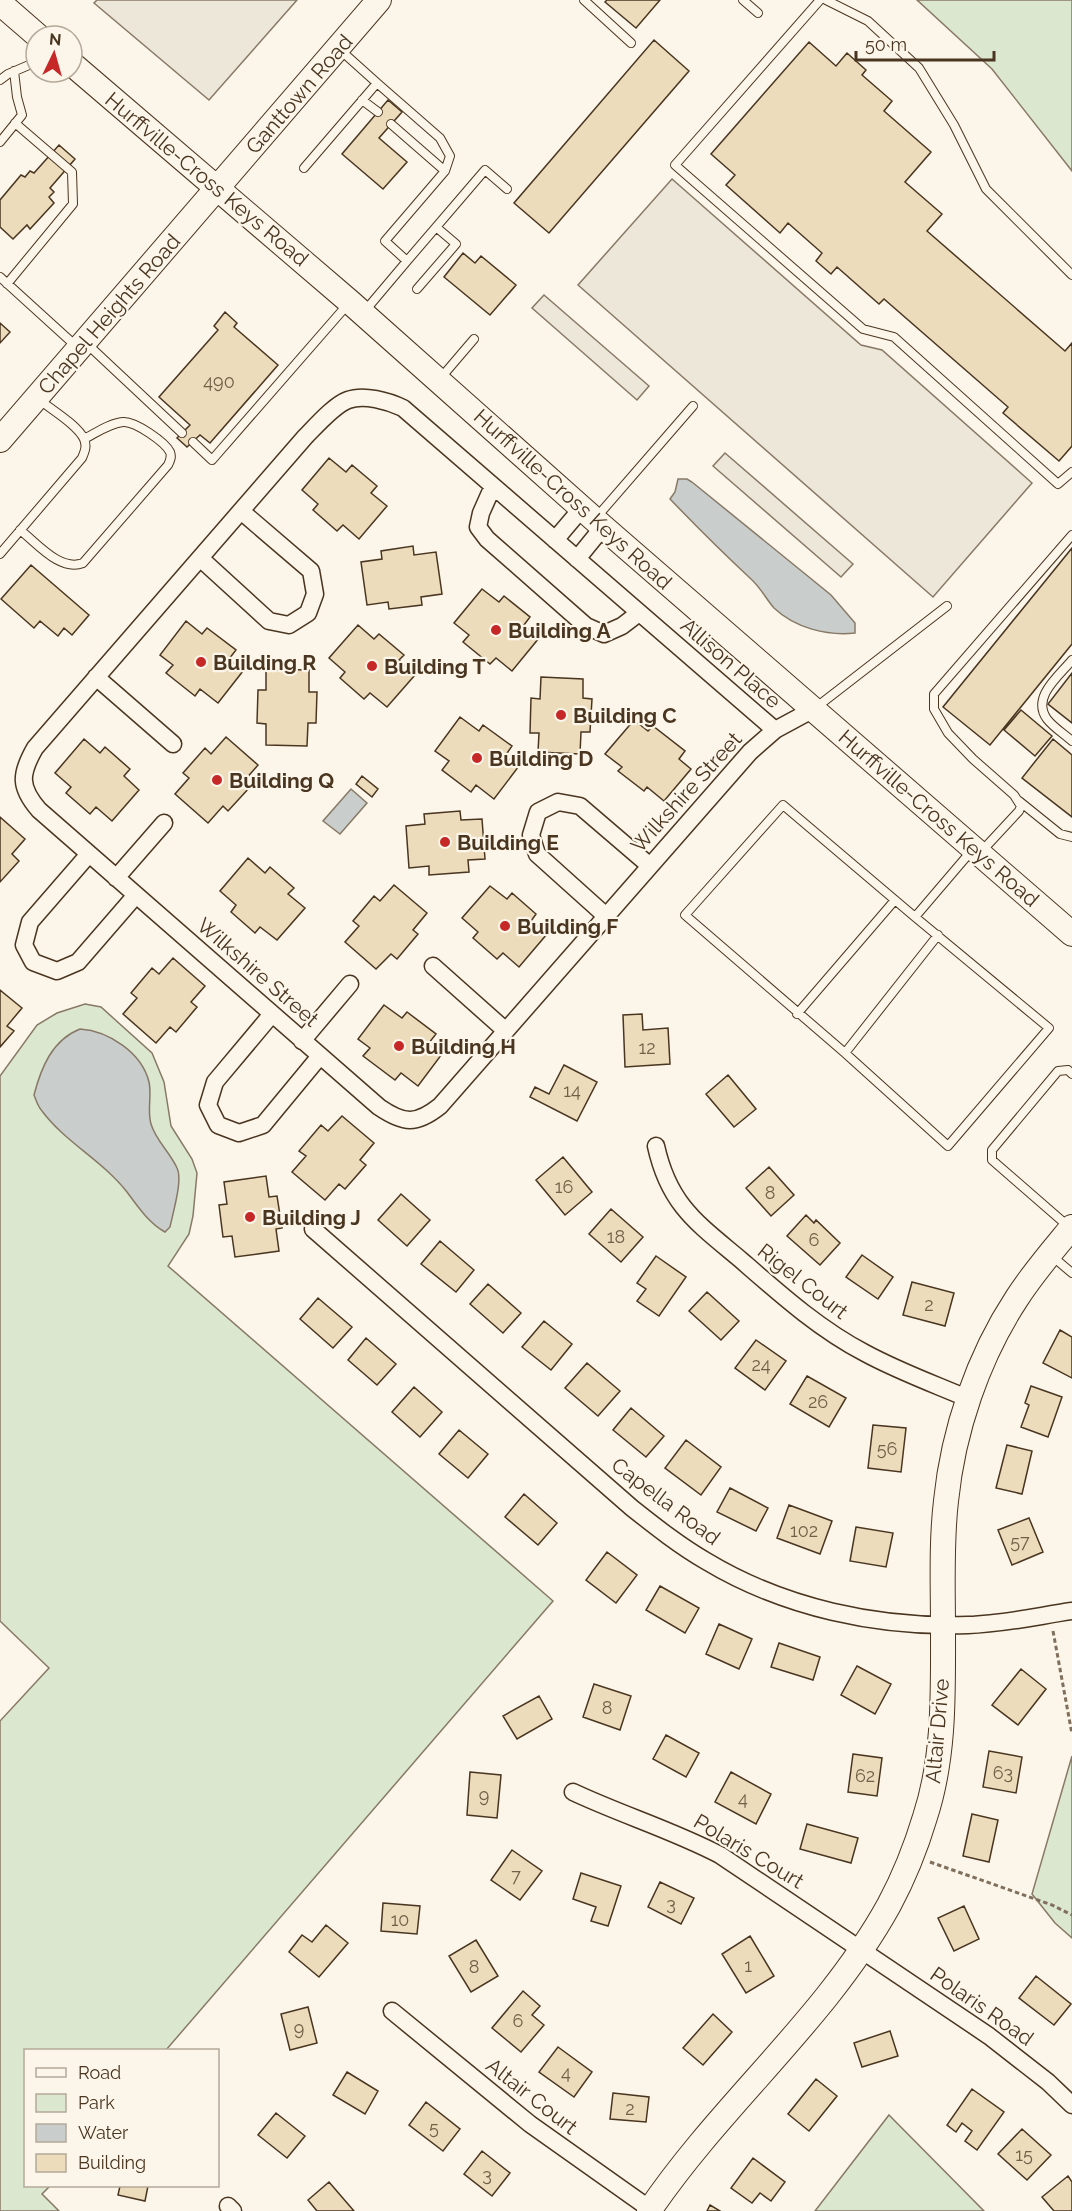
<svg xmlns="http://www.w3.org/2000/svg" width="1072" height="2211" font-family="Raleway,sans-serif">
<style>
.green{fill:#dce7d0;stroke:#887966;stroke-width:1.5}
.parking{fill:#ede7d9;stroke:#887966;stroke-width:1.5}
.water{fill:#c9cecd;stroke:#887966;stroke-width:1.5}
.building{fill:#ecdcbc;stroke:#4a3520;stroke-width:1.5}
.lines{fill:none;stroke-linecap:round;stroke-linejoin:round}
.lane-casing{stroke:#4a3520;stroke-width:10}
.street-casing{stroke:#4a3520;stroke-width:19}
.secondary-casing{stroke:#4a3520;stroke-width:26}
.path{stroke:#7f6f5c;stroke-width:3;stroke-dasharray:4.5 3;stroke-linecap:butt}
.lane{stroke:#fbf6e9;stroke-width:8}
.street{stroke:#fbf6e9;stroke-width:16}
.secondary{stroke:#fbf6e9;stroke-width:24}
.poi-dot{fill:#c62828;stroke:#fbf6e9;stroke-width:2}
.labels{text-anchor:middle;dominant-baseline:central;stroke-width:4.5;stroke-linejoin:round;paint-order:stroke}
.number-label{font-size:18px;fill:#725f47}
.street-label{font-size:21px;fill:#4a3520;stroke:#fbf6e9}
.poi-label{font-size:21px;font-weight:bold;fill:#4a3520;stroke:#fbf6e9;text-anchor:start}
</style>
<rect width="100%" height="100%" fill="#fbf6e9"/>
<path class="green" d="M917,0H1072V171L992,69Z
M85,1004L101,1007L152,1053L164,1082L171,1126L192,1159L197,1173L193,1216L189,1234L168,1266L553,1601L166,2050H26V2186H50L42,2194L59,2211H0V1721L49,1668L0,1621V1076L37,1025L57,1013Z
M1072,1756V1938L1055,1923L1032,1894Z
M889,2115L984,2211H815Z"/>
<path class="parking" d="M97,0H297L209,100L94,3Z
M672,179L861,345L882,350L1032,483L933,597L578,285Z
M544,295L649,386L637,400L532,308Z
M725,453L853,564L841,577L713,466Z"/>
<path class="water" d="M678,479H687L692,482L831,595L855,623V633C827,636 795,628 774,608C766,599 761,588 751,579C723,553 696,526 670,499L675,492Z
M351,789L367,803L340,834L323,821Z
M80,1029C109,1031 142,1053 149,1082C152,1095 147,1111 151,1124C156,1141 170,1152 177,1168C183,1180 173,1212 170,1227L165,1232C149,1223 138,1207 127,1192C103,1161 65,1142 42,1111C38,1107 36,1100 34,1095C41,1068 52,1040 80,1029Z"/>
<path class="building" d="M607,0H660L636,28L605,2Z
M654,40L689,71L549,233L514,203Z
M809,42L836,66L847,53L866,70L862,75L892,101L884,111L931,152L905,182L942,214L927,231L1065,351L1072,343V446L1059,461L1003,413L1008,407L884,299L879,304L837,267L831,274L816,261L822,253L788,223L780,233L726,185L735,175L711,154Z
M388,100L402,112L379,138L407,162L383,189L342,154Z
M59,145L75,159L50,188L54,192L49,197L54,203L30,229L27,225L13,239L0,227V200L21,175L25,177L30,171L34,173Z
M463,253L475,263L481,256L516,285L490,315L444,277Z
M225,312L237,323L234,327L278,365L210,443L200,435L187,447L177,438L190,425L159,397L218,330L214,326Z
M0,323L10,332L0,343Z
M329,458L346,472L352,465L377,486L371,493L387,506L359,539L343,525L337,531L313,510L318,504L302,490Z
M413,546L414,555L436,552L442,594L421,597L422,605L389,609L388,602L367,605L361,562L382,559L381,551Z
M1072,548V644L990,745L943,707Z
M31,565L89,615L72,635L64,628L58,636L40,621L34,628L1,599Z
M482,589L499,602L504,596L530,617L524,625L539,638L512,671L496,658L490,664L463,642L469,635L454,623Z
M186,621L202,634L207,628L236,650L229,659L243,671L218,703L200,689L195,696L166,673L173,665L160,655Z
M358,625L374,639L379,634L404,655L399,660L415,675L387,707L370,693L364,699L340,678L345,672L329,658Z
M266,669L309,670V692H317L316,723H308L307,746L266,745V724L257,723L258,690H266Z
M1072,673V723L1048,704Z
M541,677L583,679V698L592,699L590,732H581L580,754L538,752L539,733H530L531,698L540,699Z
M1021,710L1052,736L1035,756L1004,730Z
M460,717L479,731L483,725L512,746L505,756L519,766L494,799L476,785L471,792L442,770L449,761L435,751Z
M634,720L648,731L653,726L685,751L679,759L691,769L664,801L647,787L644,791L618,771L622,767L605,754Z
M226,737L258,765L244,781L250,787L228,811L223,806L208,823L175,794L189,778L183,773L205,748L211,754Z
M84,739L100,753L105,747L130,769L124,776L139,790L112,821L96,807L90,814L66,793L71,787L55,773Z
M1053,739L1072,755V817L1022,778Z
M362,776L378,789L372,797L356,784Z
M460,811L461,820L482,819L485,859L468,860L469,872L429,875V866L409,868L406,826L425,824L424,814Z
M0,817L25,839L12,854L19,861L0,882Z
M248,858L265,873L270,867L294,888L288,894L305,908L277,940L260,927L255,933L231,912L236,905L220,891Z
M394,885L427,913L413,930L418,934L397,959L391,954L376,969L345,942L359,926L353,921L374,896L380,901Z
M490,886L507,899L512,893L536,914L531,921L547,934L519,967L503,953L497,959L473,938L478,932L462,918Z
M173,958L205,986L191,1002L197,1007L176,1032L170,1027L156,1043L123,1014L137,998L131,993L152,968L159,974Z
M0,990L22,1008L7,1026L14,1031L0,1047Z
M384,1005L402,1018L407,1012L436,1034L428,1044L442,1054L418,1086L401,1073L395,1080L363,1056L370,1048L358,1039Z
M642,1014L643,1030L668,1028L670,1064L625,1067L623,1015Z
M564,1065L597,1082L577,1121L530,1097L535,1087L549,1094Z
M728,1075L756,1109L734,1127L706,1094Z
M342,1116L374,1143L360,1160L366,1165L345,1189L339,1184L325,1200L292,1172L306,1156L299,1151L321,1125L328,1131Z
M563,1157L592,1192L565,1215L536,1180Z
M769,1167L794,1195L771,1216L746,1188Z
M266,1176L269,1197L277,1196L282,1228L276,1229L279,1251L235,1257L232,1236L223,1237L219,1205L227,1204L224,1182Z
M401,1194L430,1220L407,1246L378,1220Z
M611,1209L643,1237L621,1262L589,1234Z
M806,1215L814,1223L816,1220L840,1243L820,1265L787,1236Z
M440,1241L474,1270L456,1292L421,1264Z
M862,1255L893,1277L878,1299L846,1277Z
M656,1256L686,1277L659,1316L637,1301L646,1289L637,1283Z
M912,1282L954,1293L945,1326L903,1315Z
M488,1284L521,1313L503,1333L470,1304Z
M707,1292L739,1321L721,1340L689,1311Z
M318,1298L352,1327L333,1348L300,1319Z
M544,1321L572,1344L551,1370L522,1347Z
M1060,1330L1072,1337V1378L1043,1363Z
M366,1338L396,1364L377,1385L348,1360Z
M756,1340L786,1361L765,1390L735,1368Z
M587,1363L620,1391L598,1416L565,1388Z
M807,1376L846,1398L829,1427L790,1404Z
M1031,1386L1062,1397L1048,1437L1021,1427L1029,1405L1025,1403Z
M414,1387L442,1412L420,1437L392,1412Z
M631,1408L664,1436L646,1457L613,1430Z
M873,1425L906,1428L901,1472L868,1468Z
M459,1430L488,1454L468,1478L439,1454Z
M686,1440L721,1467L701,1495L665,1468Z
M1007,1445L1032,1451L1022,1494L996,1488Z
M730,1488L768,1508L756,1531L717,1512Z
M524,1494L557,1523L538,1545L505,1517Z
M789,1505L832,1521L820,1554L777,1538Z
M1029,1518L1043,1552L1012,1565L998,1530Z
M856,1527L893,1533L886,1567L850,1561Z
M607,1552L637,1575L616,1603L586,1580Z
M660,1586L699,1608L685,1633L646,1610Z
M719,1624L752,1639L739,1669L706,1654Z
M779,1643L820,1657L813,1680L771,1667Z
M857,1666L891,1684L875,1714L841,1695Z
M1021,1669L1046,1689L1018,1725L992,1705Z
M594,1684L631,1696L620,1730L583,1717Z
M539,1696L552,1719L517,1739L503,1716Z
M666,1735L699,1753L686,1777L653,1759Z
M989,1751L1022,1757L1016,1793L983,1787Z
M853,1754L882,1758L877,1796L848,1792Z
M470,1772L501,1775L497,1818L467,1815Z
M731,1772L771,1794L756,1824L715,1802Z
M972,1814L998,1820L989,1862L963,1856Z
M807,1824L858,1838L851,1863L800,1849Z
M512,1850L542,1871L520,1900L491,1880Z
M581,1873L621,1886L608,1926L591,1921L596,1907L573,1899Z
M660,1882L694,1898L681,1924L648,1907Z
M383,1903L420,1906L417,1934L381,1931Z
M964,1906L979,1939L954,1951L938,1918Z
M326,1925L348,1943L319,1977L289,1952L302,1935L312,1942Z
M750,1936L774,1976L746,1993L722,1954Z
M476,1940L498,1976L471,1992L449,1956Z
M1036,1976L1071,2004L1054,2025L1019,1998Z
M523,1991L540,2006L532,2015L544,2025L521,2052L492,2028Z
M308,2007L317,2043L290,2050L281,2014Z
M713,2014L732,2032L703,2065L683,2048Z
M890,2031L898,2056L862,2067L854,2043Z
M558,2047L592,2072L574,2097L539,2072Z
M347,2072L378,2091L365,2114L333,2095Z
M816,2079L837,2096L809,2131L788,2114Z
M972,2089L1004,2112L977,2150L965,2141L972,2131L962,2123L956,2132L947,2125Z
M613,2093L649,2097L646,2122L610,2119Z
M426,2102L460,2129L443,2151L409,2125Z
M276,2113L305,2136L287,2158L258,2135Z
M1022,2129L1051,2155L1027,2180L998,2154Z
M482,2151L510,2173L492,2196L464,2174Z
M753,2158L785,2182L771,2201L760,2193L752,2203L731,2188Z
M1068,2176L1072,2182V2211H1054L1042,2197Z
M329,2182L354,2211H317L308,2200Z
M120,2186H148L145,2201L118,2195Z
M710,2205L720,2211H707Z"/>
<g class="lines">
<defs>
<path id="lane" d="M584,0L631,43
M743,0L758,13
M820,0L675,165L863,329L894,337L1058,484L1072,472
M826,0L868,21L919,68L954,125L986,189L1072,275
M0,80L8,74L36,62
M362,100L378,112
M391,124L445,171
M0,142L22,115L17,97L14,71
M304,168L377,83L338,48
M407,261L485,170L507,189
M0,277L77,347
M7,284L73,204L72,172L15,123
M417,289L456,244L436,227
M364,312L407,261L385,241L445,171L450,156L440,138L377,83
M86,343L182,433
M439,380L474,339
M193,442L212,460L348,304
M595,519L693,406
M20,530C37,543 60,572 83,563L168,465C170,461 172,457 170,452C165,442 135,421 123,422C110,423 96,433 84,439
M0,554L82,458C85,451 87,446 84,439C78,425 49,408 37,398
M1072,660C1059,676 1031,697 1047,719C1053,727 1064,734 1072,741
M814,709L947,606
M1019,801L1060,834L1072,837
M980,853L1019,811L1021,806L1014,795L973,759L948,733L934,709V694L1072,535
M915,917L1049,1028L948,1146L845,1053L685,915L783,805L915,917L973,849
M797,1014L895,900
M845,1053L938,935
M1069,1227L992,1160V1150L1058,1071L1068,1070L1072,1074
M1052,1256L1072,1273"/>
<path id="street" d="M493,486L481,513L478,527L487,539L586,626L604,634L622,626L639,613
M555,540L582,508
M200,558L269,621L289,625L308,613L315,594L311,571L241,511
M577,559L603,527
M96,677L173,744
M775,730L403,408C388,401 364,394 348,400C334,405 316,426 305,437L35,748C20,774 19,787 39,810L379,1107C404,1124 416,1125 440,1106L750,752L775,730L814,709
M89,854L30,922L24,945L33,962L57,971L78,962L136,895
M116,878L164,823
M606,916L537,854L531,835L538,812L558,802L580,806L650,866
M433,966L506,1031
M272,1014L215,1082L208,1105L218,1125L239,1133L263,1125L320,1056
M302,1041L350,984
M656,1146C669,1205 697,1223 741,1260C780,1294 819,1329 865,1353C898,1371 934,1384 969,1399
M313,1229L632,1508C656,1527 680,1546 706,1561C784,1608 878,1628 968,1625C1003,1624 1038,1616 1072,1611
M573,1792C622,1815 672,1830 720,1855L989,2036L1048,2082L1072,2105
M392,2011L530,2124L650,2209
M228,2206L233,2211"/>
<path id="secondary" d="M0,3L38,36
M72,64L350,302L603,527L1072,934
M0,440L379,0
M649,2211C722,2103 826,2019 889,1905C904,1877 916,1847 925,1817C945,1756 943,1692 943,1629C943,1587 941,1543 946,1501C953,1431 978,1357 1017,1298C1033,1273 1053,1250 1072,1227"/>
</defs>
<use href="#lane" class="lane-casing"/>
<use href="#street" class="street-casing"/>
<use href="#secondary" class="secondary-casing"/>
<path class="path" d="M1053,1631L1072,1734
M930,1862L1052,1905L1072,1915"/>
<use href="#lane" class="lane"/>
<use href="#street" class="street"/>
<use href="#secondary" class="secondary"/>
</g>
<g class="poi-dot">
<circle cx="496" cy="630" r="6"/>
<circle cx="201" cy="662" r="6"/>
<circle cx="372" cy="666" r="6"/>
<circle cx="561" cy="715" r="6"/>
<circle cx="477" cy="758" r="6"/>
<circle cx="217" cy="780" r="6"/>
<circle cx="445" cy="842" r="6"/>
<circle cx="505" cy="926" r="6"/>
<circle cx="399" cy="1046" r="6"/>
<circle cx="250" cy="1217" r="6"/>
</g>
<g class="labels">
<g class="number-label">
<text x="219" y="381">490</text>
<text x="647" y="1047">12</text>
<text x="572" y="1090">14</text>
<text x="564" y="1186">16</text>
<text x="770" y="1192">8</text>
<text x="616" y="1236">18</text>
<text x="814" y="1239">6</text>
<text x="929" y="1304">2</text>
<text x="761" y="1364">24</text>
<text x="818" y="1401">26</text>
<text x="887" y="1448">56</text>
<text x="804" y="1530">102</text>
<text x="1020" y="1541">57</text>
<text x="607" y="1707">8</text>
<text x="1003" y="1772">63</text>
<text x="865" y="1775">62</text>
<text x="484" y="1795">9</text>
<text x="743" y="1798">4</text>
<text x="516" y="1875">7</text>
<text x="671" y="1903">3</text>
<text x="400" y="1919">10</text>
<text x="748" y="1965">1</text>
<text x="474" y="1966">8</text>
<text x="518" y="2020">6</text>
<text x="299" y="2028">9</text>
<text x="566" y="2072">4</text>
<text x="630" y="2108">2</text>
<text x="434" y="2127">5</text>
<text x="1024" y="2154">15</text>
<text x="487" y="2174">3</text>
</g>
<g class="street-label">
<text transform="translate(299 94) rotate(-49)">Ganttown Road</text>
<text transform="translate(207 179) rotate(40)">Hurffville-Cross Keys Road</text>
<text transform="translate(109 314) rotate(-49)">Chapel Heights Road</text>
<text transform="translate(573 499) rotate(42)">Hurffville-Cross Keys Road</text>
<text transform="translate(731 663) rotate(41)">Allison Place</text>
<text transform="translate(686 792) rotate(-48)">Wilkshire Street</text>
<text transform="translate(939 818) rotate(41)">Hurffville-Cross Keys Road</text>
<text transform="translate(258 972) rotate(41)">Wilkshire Street</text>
<text transform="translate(803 1281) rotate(38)">Rigel Court</text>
<text transform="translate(666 1501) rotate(37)">Capella Road</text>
<text transform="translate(937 1731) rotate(-85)">Altair Drive</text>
<text transform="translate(749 1851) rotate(31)">Polaris Court</text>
<text transform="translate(982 2006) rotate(35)">Polaris Road</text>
<text transform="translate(532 2096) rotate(38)">Altair Court</text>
</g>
<g class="poi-label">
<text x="508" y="630">Building A</text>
<text x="213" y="662">Building R</text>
<text x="384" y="666">Building T</text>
<text x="573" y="715">Building C</text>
<text x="489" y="758">Building D</text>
<text x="229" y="780">Building Q</text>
<text x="457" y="842">Building E</text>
<text x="517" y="926">Building F</text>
<text x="411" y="1046">Building H</text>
<text x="262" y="1217">Building J</text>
</g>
</g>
<rect x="24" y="2049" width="195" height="138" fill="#fbf6e9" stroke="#b4a999" stroke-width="1.5"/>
<rect x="36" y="2068" width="30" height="9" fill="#fbf6e9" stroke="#b4a999" stroke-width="1.5"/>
<text x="78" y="2079" font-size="18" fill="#4a3520">Road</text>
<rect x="36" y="2094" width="30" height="18" fill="#dce7d0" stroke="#b4a999" stroke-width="1.5"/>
<text x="78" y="2109" font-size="18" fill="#4a3520">Park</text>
<rect x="36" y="2124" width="30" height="18" fill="#c9cecd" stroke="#b4a999" stroke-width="1.5"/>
<text x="78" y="2139" font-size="18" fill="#4a3520">Water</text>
<rect x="36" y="2154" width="30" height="18" fill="#ecdcbc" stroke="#b4a999" stroke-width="1.5"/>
<text x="78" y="2169" font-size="18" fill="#4a3520">Building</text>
<g transform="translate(54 54) rotate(5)"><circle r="28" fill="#fbf6e9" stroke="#b4a999" stroke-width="1.5"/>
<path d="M0-4.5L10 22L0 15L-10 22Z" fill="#c62828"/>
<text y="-9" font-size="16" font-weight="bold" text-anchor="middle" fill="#4a3520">N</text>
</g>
<path d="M856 51v9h138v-9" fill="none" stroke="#4a3520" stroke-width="3"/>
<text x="865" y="51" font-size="18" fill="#4a3520" stroke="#fbf6e9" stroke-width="4.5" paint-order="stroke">50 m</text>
</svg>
